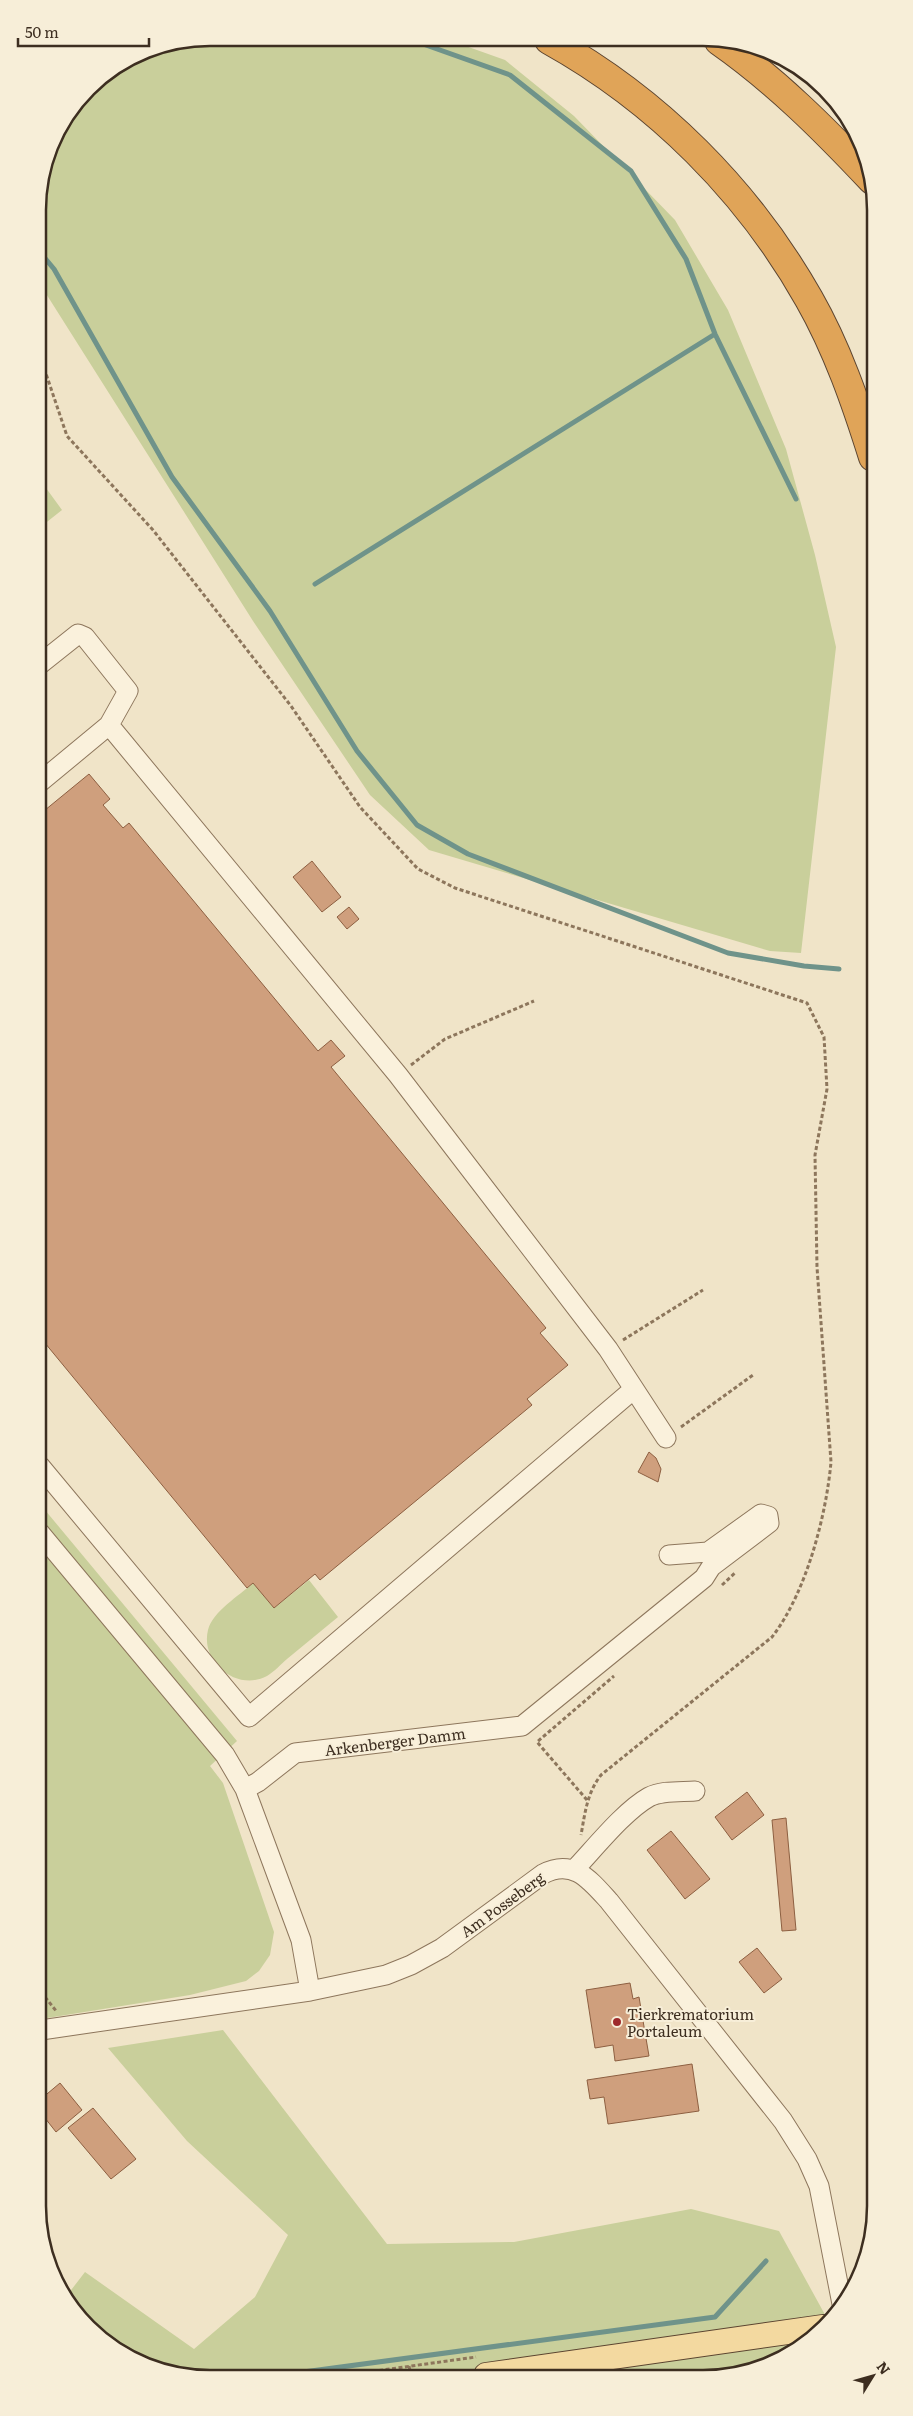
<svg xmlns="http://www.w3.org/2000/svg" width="913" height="2416" font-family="Literata,serif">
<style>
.green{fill:#c9cf9b}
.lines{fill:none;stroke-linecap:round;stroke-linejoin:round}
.stream{stroke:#6f938a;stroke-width:5}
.building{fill:#cf9f7d;stroke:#8d5f41}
.minor-casing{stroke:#8d765c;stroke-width:21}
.major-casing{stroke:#5b4430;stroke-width:26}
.highway-casing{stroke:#5b4430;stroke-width:30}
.path{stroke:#8d765c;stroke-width:3;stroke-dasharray:4 2.5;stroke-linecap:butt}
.minor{stroke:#faf1dc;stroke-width:19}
.major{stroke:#f3d9a0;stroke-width:24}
.highway{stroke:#e0a458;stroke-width:28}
.poi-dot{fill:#9e2a2b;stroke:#f7eed8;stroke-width:2}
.labels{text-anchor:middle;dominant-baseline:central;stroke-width:4;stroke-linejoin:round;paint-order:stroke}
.street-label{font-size:15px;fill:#3d2e20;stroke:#f7eed8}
.poi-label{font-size:15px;fill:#3d2e20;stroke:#f7eed8;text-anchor:start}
.rim{fill:none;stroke:#3d2e20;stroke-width:2.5}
</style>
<rect width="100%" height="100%" fill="#f0e4c8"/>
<path class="green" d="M210,38L446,39L505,60L574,116L675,220L728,310L786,449L815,555L836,647L801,953L770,951L429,850L370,795L253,621L38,281V199L55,134L96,81L144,51Z
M38,477L62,510L38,529Z
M40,1504L237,1741L210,1766L223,1783L274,1932L270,1955L259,1971L246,1981L190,1995L41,2019Z
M309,1580L338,1617C321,1631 304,1645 287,1659C281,1664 274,1672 267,1676C237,1692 200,1662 208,1630C213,1611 239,1596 253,1583L274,1608Z
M223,2030L387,2244L514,2242L691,2209L779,2231L829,2322L789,2355L737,2375H177L134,2361L88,2328L65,2298L85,2272L194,2349L255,2297L288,2235L187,2141L108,2048Z"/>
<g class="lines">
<path class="stream" d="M409,39L510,75L631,171L686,259L715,334L796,499
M38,250L54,269L172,477L270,611L357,751L417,825L468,854L728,953L804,966L839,969
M315,584L715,334
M281,2375L715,2317L766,2261"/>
</g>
<path class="building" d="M89,774L110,799L103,805L123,828L129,823L318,1051L331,1040L345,1056L331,1067L546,1328L540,1333L568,1365L527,1399L532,1405L320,1580L315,1574L274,1608L253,1583L247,1588L40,1337L39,815Z
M312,861L341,897L322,912L293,877Z
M349,907L359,919L347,929L337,917Z
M649,1452L656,1458L661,1469L658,1482L638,1472Z
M747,1792L764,1815L732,1840L715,1817Z
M786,1818L796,1930L782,1931L772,1820Z
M671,1831L710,1879L685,1899L647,1850Z
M757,1948L782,1979L764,1993L739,1962Z
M630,1983L633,1999L639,1997L649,2056L615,2061L613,2045L595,2048L586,1990Z
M692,2064L699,2111L608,2124L604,2097L590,2099L587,2080Z
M60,2083L82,2110L56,2132L41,2113V2099Z
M93,2108L136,2159L111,2179L68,2128Z"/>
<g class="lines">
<defs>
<path id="minor" d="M39,665L78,634L85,637L128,691L109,725
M39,783L109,725L398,1075L608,1349L666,1438
M40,1466L249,1717L634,1389
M40,1533L225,1755L245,1789L301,1940L310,1991
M245,1789L258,1782L295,1753L522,1726L704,1578L711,1567L769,1523L768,1516L761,1514L708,1552L669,1555
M574,1870C594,1849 624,1811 649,1797C662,1790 681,1792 695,1791
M41,2030L310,1991L386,1975L411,1965L442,1948L543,1874C573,1858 590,1880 609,1901L783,2121L807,2159L819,2186L842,2304"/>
<path id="major" d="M486,2375L823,2327"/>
<path id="highway" d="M549,40C657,100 748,191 809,299C837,348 856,403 873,457
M719,41C776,81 824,129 872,180"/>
</defs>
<use href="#minor" class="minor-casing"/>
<use href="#major" class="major-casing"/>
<use href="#highway" class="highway-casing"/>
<path class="path" d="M38,350L67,436L153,530L291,706L360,807L418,869L455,888L807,1003L824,1037L827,1089L815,1155L817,1267L831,1462C826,1517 806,1593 772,1637L601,1775C587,1793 585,1813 581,1835
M411,1065L445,1039L534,1001
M623,1340L703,1290
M681,1427L753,1375
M722,1585L736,1572
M587,1800L537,1742L614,1676
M41,1992L57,2012
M409,2366L411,2375
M347,2375L476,2357"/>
<use href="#minor" class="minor"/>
<use href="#major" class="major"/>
<use href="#highway" class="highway"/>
</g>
<circle class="poi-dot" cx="617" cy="2022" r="5"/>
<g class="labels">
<g class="street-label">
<text transform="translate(395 1741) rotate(-7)">Arkenberger Damm</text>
<text transform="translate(502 1904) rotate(-36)">Am Posseberg</text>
</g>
<g class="poi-label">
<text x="627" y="2013">Tierkrematorium<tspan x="627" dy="17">Portaleum</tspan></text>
</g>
</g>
<path d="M0 0H913V2416H0ZM210 46H703A164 164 0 0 1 867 210V2206A164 164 0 0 1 703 2370H210A164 164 0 0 1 46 2206V210A164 164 0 0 1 210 46Z" fill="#f7eed8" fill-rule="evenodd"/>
<path class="rim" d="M210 46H703A164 164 0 0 1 867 210V2206A164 164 0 0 1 703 2370H210A164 164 0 0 1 46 2206V210A164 164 0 0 1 210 46Z"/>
<g transform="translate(873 2376) rotate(53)" stroke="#f7eed8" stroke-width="4" paint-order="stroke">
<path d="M0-4L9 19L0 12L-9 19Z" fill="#3d2e20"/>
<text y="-8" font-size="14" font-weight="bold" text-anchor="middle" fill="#3d2e20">N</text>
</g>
<path d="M18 38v8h131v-8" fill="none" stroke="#3d2e20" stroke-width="2.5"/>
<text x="25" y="38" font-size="15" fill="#3d2e20" stroke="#f7eed8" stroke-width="4" paint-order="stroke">50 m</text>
</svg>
